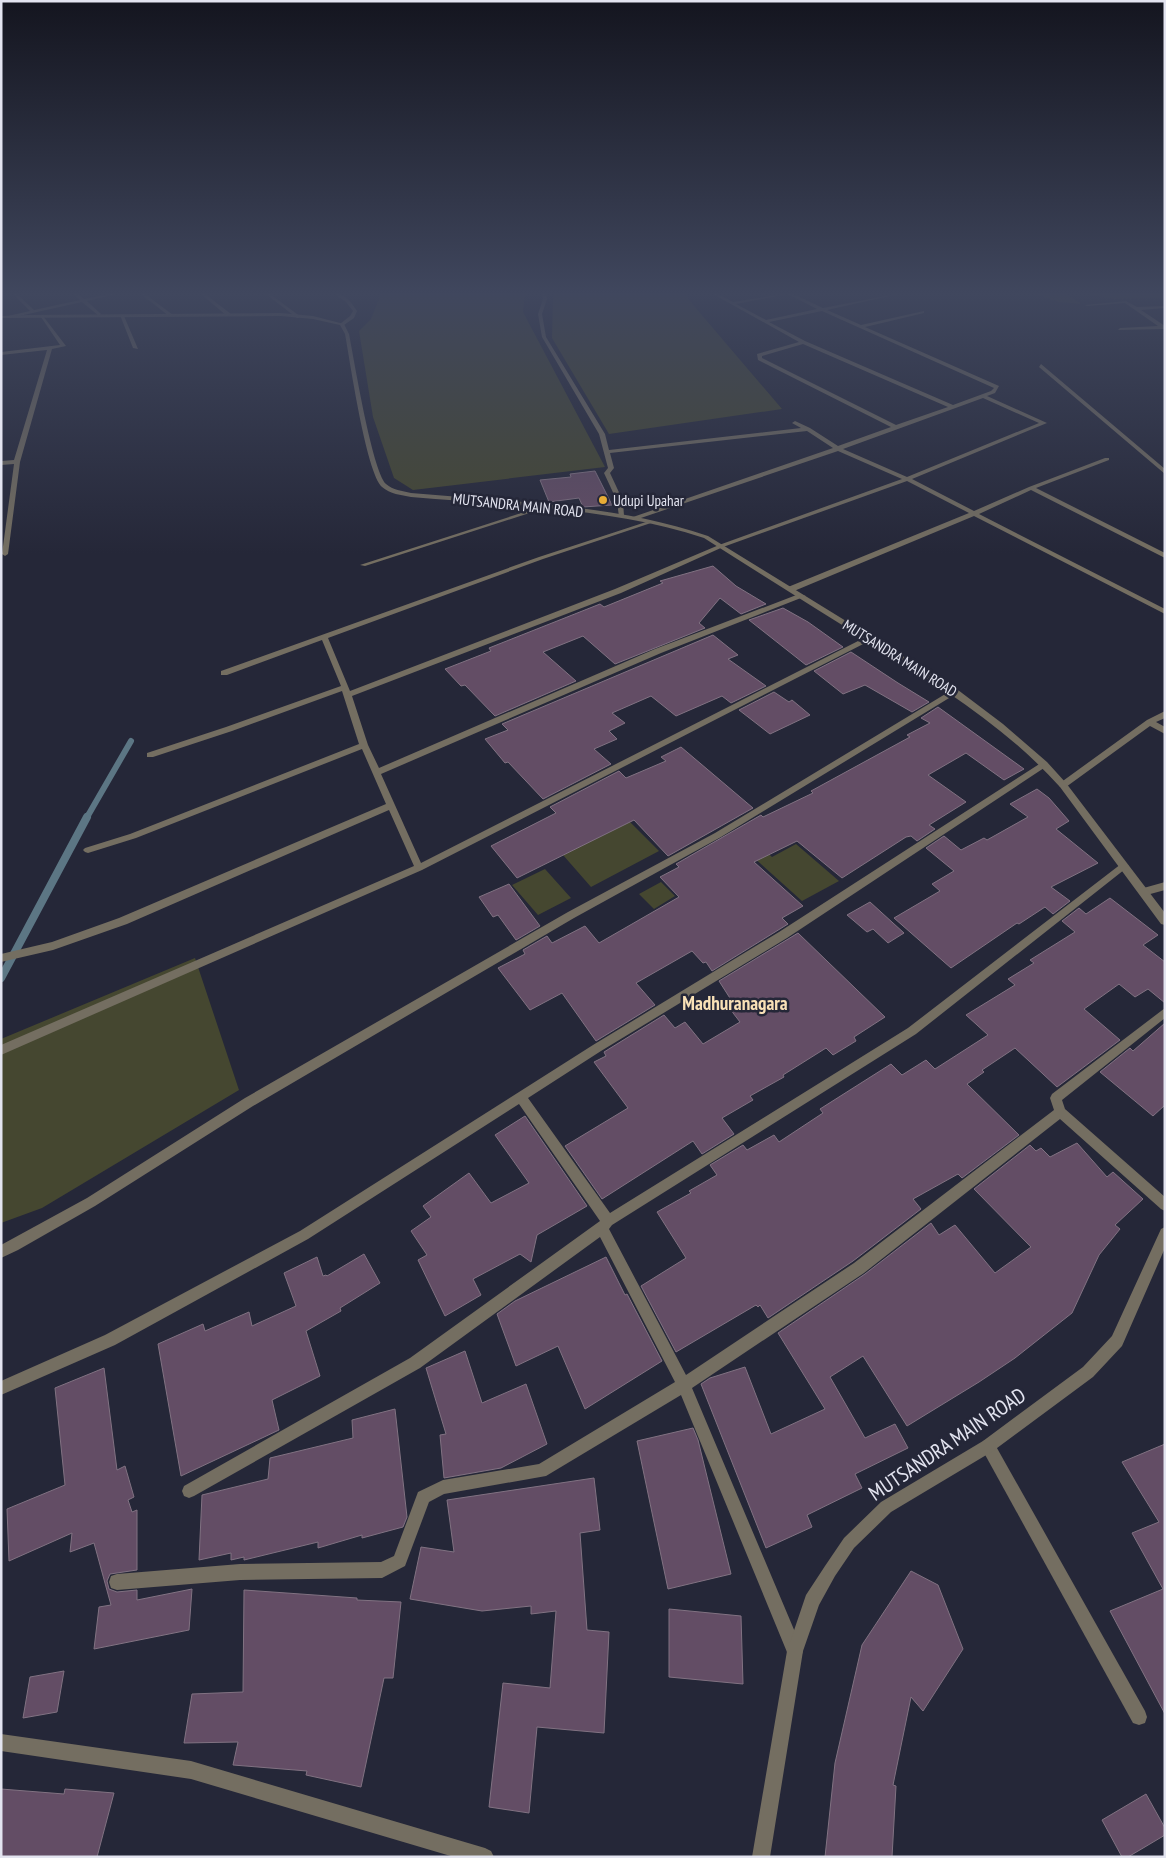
<svg xmlns="http://www.w3.org/2000/svg" width="1166" height="1858" font-family="'PT Sans Narrow',sans-serif">
<style>
.green{fill:#454730}
.lines{fill:none;stroke-linecap:round;stroke-linejoin:round}
.stream-far1{stroke:#5c7684;stroke-width:6}
.stream{stroke:#5c7684;stroke-width:8}
.building{fill:#634d65;stroke:#817282}
.service{fill:#746e61;fill-rule:evenodd}
.minor{fill:#746e61;fill-rule:evenodd}
.tertiary{fill:#746e61;fill-rule:evenodd}
.poi-dot{fill:#e7ac36;stroke:#252738;stroke-width:2}
.labels{text-anchor:middle;dominant-baseline:central;stroke-width:5;stroke-linejoin:round;paint-order:stroke}
.far-poi-label{font-size:15px;fill:#e3e4f0;stroke:#252738;text-anchor:start}
.far-street-label{font-size:15px;fill:#e3e4f0;stroke:#252738}
.neighbourhood-label{font-size:19px;font-weight:bold;fill:#f9e1b7;stroke:#252738}
.near-street-label{font-size:21px;fill:#e3e4f0;stroke:#252738}
</style>
<rect width="100%" height="100%" fill="#252738"/>
<path class="green" d="M381,294H525L523,312L605,467L413,490L394,478L373,417L359,331L371,319Z
M553,294H687L689,300L782,409L609,434L552,338Z
M1035,294H1067L1081,304L1059,302Z
M1089,294H1165V298L1113,299Z
M630,822L659,851L591,887L563,855Z
M743,831L772,857L796,844L839,881L802,901L732,838Z
M545,869L571,898L538,915L512,885Z
M661,882L675,896L654,909L639,894Z
M195,958L239,1090L42,1208L1,1223V1039Z"/>
<g class="lines">
<path class="stream-far1" d="M86,819L131,741"/>
<path class="stream" d="M1,978L87,817"/>
</g>
<path class="building" d="M595,471L612,505L583,507L579,498L549,502L540,480L571,477L570,474Z
M713,566L736,586L766,604L741,614L720,598L699,623L705,628L615,664L583,636L543,652L576,681L495,716L465,685L461,686L445,669L491,651L489,648L600,604L604,607L663,583L660,581Z
M783,608L808,622L843,647L806,665L749,620Z
M713,635L738,655L728,659L766,686L731,703L722,696L676,716L651,696L612,713L625,723L609,731L617,739L594,749L611,764L543,799L508,762L505,763L485,739L508,730L502,724Z
M851,652L898,683L929,702L912,712L865,685L843,694L814,671Z
M774,692L789,702L792,700L810,715L770,734L739,710Z
M938,707L1024,769L1004,780L966,753L928,775L966,802L929,825L935,829L917,841L911,836L906,837L842,878L797,841L754,862L803,906L782,918L788,924L712,971L706,962L703,963L692,951L636,983L655,1005L596,1041L562,993L530,1010L498,968L525,954L523,950L547,936L552,943L585,926L599,943L679,897L660,877L679,867L676,864L761,815L763,817L813,793L811,791L910,737L907,735L930,723L921,718Z
M681,747L753,808L668,856L634,820L517,878L491,846L556,813L550,807L619,771L626,778L666,761L661,757Z
M1037,789L1049,798L1069,821L1056,829L1098,863L1051,887L1070,901L1053,914L1045,907L1019,924L1017,923L951,968L894,918L940,891L932,884L954,871L926,848L944,836L961,850L984,838L987,840L1028,817L1010,804Z
M509,884L540,926L516,940L498,915L493,917L479,897Z
M1110,898L1158,935L1143,945L1165,962V1003L1148,989L1135,997L1119,984L1084,1009L1120,1040L1057,1087L1015,1048L982,1070L984,1072L967,1084L1019,1135L962,1178L958,1174L913,1199L921,1209L853,1261L768,1318L760,1305L758,1307L756,1305L676,1352L641,1286L686,1258L657,1212L691,1193L689,1191L717,1175L710,1165L743,1145L747,1150L774,1135L779,1142L823,1113L820,1109L891,1064L902,1075L926,1060L935,1069L988,1035L966,1015L1015,985L1008,979L1034,963L1030,960L1075,932L1062,921L1079,908L1086,914Z
M870,902L904,933L888,943L873,929L867,932L847,915Z
M798,933L885,1017L854,1037L856,1041L833,1055L826,1048L783,1075L784,1077L750,1096L753,1100L722,1118L734,1134L702,1154L693,1141L602,1199L565,1146L628,1108L594,1062L606,1056L604,1052L664,1015L675,1028L685,1022L703,1044L740,1022L730,1009L735,1006L719,981Z
M1165,1023V1105L1153,1116L1100,1072L1130,1048L1133,1051Z
M525,1116L587,1206L537,1235L531,1262L520,1254L473,1279L481,1295L445,1316L418,1260L427,1255L411,1231L431,1217L423,1206L469,1173L491,1203L529,1183L495,1135Z
M1077,1143L1107,1177L1113,1172L1143,1199L1115,1225L1120,1229L1099,1255L1072,1313L1015,1358L979,1382L907,1426L863,1356L830,1377L865,1438L895,1424L908,1448L855,1474L862,1488L807,1515L812,1527L766,1548L701,1384L710,1378L745,1367L771,1434L825,1409L778,1333L865,1274L931,1223L939,1235L955,1225L995,1273L1031,1247L974,1189L1030,1145L1036,1151L1041,1148L1050,1157Z
M364,1254L380,1283L340,1308L341,1311L306,1331L320,1376L272,1400L279,1430L181,1476L158,1344L203,1324L205,1331L249,1312L252,1326L296,1306L284,1273L317,1257L323,1276L326,1275L327,1276Z
M606,1257L625,1295L627,1294L662,1361L585,1409L558,1346L516,1366L497,1314L515,1301Z
M465,1351L482,1403L526,1384L547,1444L501,1468L444,1478L440,1435L446,1434L426,1368Z
M104,1368L117,1470L125,1466L134,1497L128,1500L132,1512L137,1510V1570L110,1574L107,1581L109,1589L117,1592L137,1590V1600L192,1589L189,1630L94,1649L99,1607L111,1605L94,1543L70,1552L72,1533L9,1561L7,1509L65,1485L55,1388Z
M395,1409L407,1517L403,1527L362,1538V1535L318,1548V1542L244,1560V1557L231,1560V1553L199,1560L202,1495L268,1479L270,1458L353,1438L352,1420Z
M693,1428L698,1440L731,1574L668,1589L637,1441Z
M1165,1444V1714L1110,1611L1163,1589L1132,1533L1159,1522L1122,1462Z
M594,1478L600,1530L580,1533L587,1630L609,1632L604,1733L537,1727L529,1813L489,1807L503,1683L550,1688L556,1611L531,1614V1606L482,1611L410,1599L421,1547L454,1552L447,1500Z
M911,1571L938,1585L963,1649L923,1711L911,1697L893,1785L896,1786L892,1857H825L835,1763L862,1645Z
M244,1590L357,1598V1600L401,1602L393,1678H384L361,1787L306,1775L307,1771L233,1765L238,1742L184,1743L192,1694L243,1692Z
M669,1609L741,1616L743,1684L669,1677Z
M64,1671L57,1712L23,1718L30,1677Z
M1,1789L64,1794L65,1789L114,1793L97,1857H1Z
M1146,1794L1165,1828V1835L1128,1857H1122L1102,1820Z"/>
<g class="lines">
<path class="service" d="M988,1439L993,1441L1145,1711L1147,1717L1145,1723L1139,1725L1133,1723L983,1451L981,1446L983,1441Z"/>
<path class="minor" d="M13,294H17L34,310L80,300L74,294H78L84,299L110,294H116L87,301L101,314L99,316L82,302L10,318L8,316L30,311Z
M141,294H145L173,315L169,316Z
M201,294H205L231,314V316H227Z
M266,294H270L301,317L297,318Z
M335,294C345,293 352,303 357,311L354,318L344,325L340,324L350,316L353,311L346,302Z
M542,294H546L547,299L542,314L546,337L605,434L609,450L801,428L792,423L795,421L810,428L838,446L891,427L758,360L757,354L799,342L713,294H718L733,302L784,294L782,295L736,304L766,320L817,309L788,294H793L823,308L896,294L894,295L827,310L861,325L924,311V313L865,327L999,386L995,393L987,396L1047,423L912,479L974,511L1029,487L1105,458H1109V460L1036,488L1165,553V558L1031,490L979,514L1165,609V614L974,516L794,591H788V587L969,513L907,481L723,547L621,593L352,696L368,745L379,768L655,649L799,594L806,596L661,653L381,774L421,863L866,637H872L873,639L422,870L1,1055V1045L414,866L389,810L127,924L53,950L1,962V954L52,942L119,918L386,804L362,749L136,838L88,853L85,852L83,850L85,848L130,834L359,744L342,691L232,731L153,757H147V753L226,727L341,686L322,640L227,675H221V671L539,557L649,521L654,522L543,559L328,638L350,691L615,589L719,545L902,479L838,451L635,520L632,518L633,517L833,448L807,431L610,453L614,468L610,473L623,501L624,516L619,517L617,501L604,473L608,468L599,434L542,337L538,314L543,299ZM822,311L994,388L991,391L953,405L805,341L769,322ZM803,344L948,407L896,425L762,358V356ZM983,398L1039,423L907,477L843,449Z
M1126,301L1137,307L1165,306V308L1141,310L1165,326V329L1118,330L1120,328L1158,326L1125,303L1087,306L1085,305Z
M120,315L124,316L138,349L133,348Z
M43,316L66,346L52,349L20,462L8,554L5,556L2,554L14,464L1,465V461L14,460L47,350L1,355V352L60,345L41,317Z
M1041,364L1165,469V474L1039,367Z
M543,506L548,507L365,566L360,565Z
M952,690H955L959,692L721,837L574,918L253,1106L95,1206L18,1250L1,1258V1245L87,1198L245,1098L568,912L715,833Z
M1165,711V718L1156,722L1165,727V734L1150,726L1066,787H1060L1059,785L1060,783L1147,720Z
M1044,761L1048,764L1047,766L787,938L601,1051L528,1098L610,1213L908,1028L1121,864L1124,863L1129,866L916,1034L612,1225L609,1229L686,1375L854,1263L1054,1110L1050,1098L1052,1094L1165,1008V1018L1062,1100L1065,1109L1165,1197V1211L1161,1209L1060,1119L864,1273L692,1388L803,1651L801,1657L795,1659L789,1657L681,1395L546,1476L444,1494L429,1502L405,1566L382,1578L240,1580L117,1590L111,1588L109,1582L111,1576L117,1574L240,1564L381,1562L394,1556L418,1492L443,1480L539,1464L675,1382L600,1237L420,1368L194,1496L189,1498L184,1496L182,1491L184,1486L410,1358L600,1221L519,1104L308,1239L115,1345L1,1395V1381L105,1335L300,1231L593,1045L779,932Z
M1165,882V890L1143,896L1138,892L1140,889Z
M1,1734L191,1761L485,1848L491,1851L494,1857H454L191,1779L1,1751Z"/>
<path class="tertiary" d="M281,313L313,316L344,324L349,334C354,359 372,470 386,484C393,490 402,491 411,493C509,502 615,504 708,536L958,690L1003,724L1047,762L1066,783L1165,913V925L1161,924L1060,787C1005,726 939,686 871,643C815,608 759,573 704,538C614,508 505,505 411,497C401,495 390,494 382,487C366,472 350,361 345,334L340,325L313,319L281,316L1,318V316L28,315Z
M1165,1227V1248L1122,1346L1093,1377L993,1451L891,1512L854,1548L835,1576L819,1605L803,1651L770,1857H752L787,1651L806,1595L825,1566L844,1538L881,1502L983,1441L1083,1367L1112,1336L1161,1229Z"/>
</g>
<linearGradient id="sky" x2="0" y2="1"><stop stop-color="#14151f"/><stop offset="0.53" stop-color="#40475e"/><stop offset="1" stop-color="#40475e" stop-opacity="0"/></linearGradient>
<rect width="1166" height="554" fill="url(#sky)"/>
<circle class="poi-dot" cx="603" cy="500" r="5"/>
<g class="labels">
<g class="far-poi-label">
<text x="613" y="500">Udupi Upahar</text>
</g>
<g class="far-street-label">
<text transform="translate(518 505) rotate(6)">MUTSANDRA MAIN ROAD</text>
<text transform="translate(900 658) rotate(32)">MUTSANDRA MAIN ROAD</text>
</g>
<g class="neighbourhood-label">
<text x="735" y="1003">Madhuranagara</text>
</g>
<g class="near-street-label">
<text transform="translate(947 1444) rotate(-34)">MUTSANDRA MAIN ROAD</text>
</g>
</g>
<rect width="1166" height="1858" fill="none" stroke="#e3e4f0" stroke-width="5"/>
</svg>
